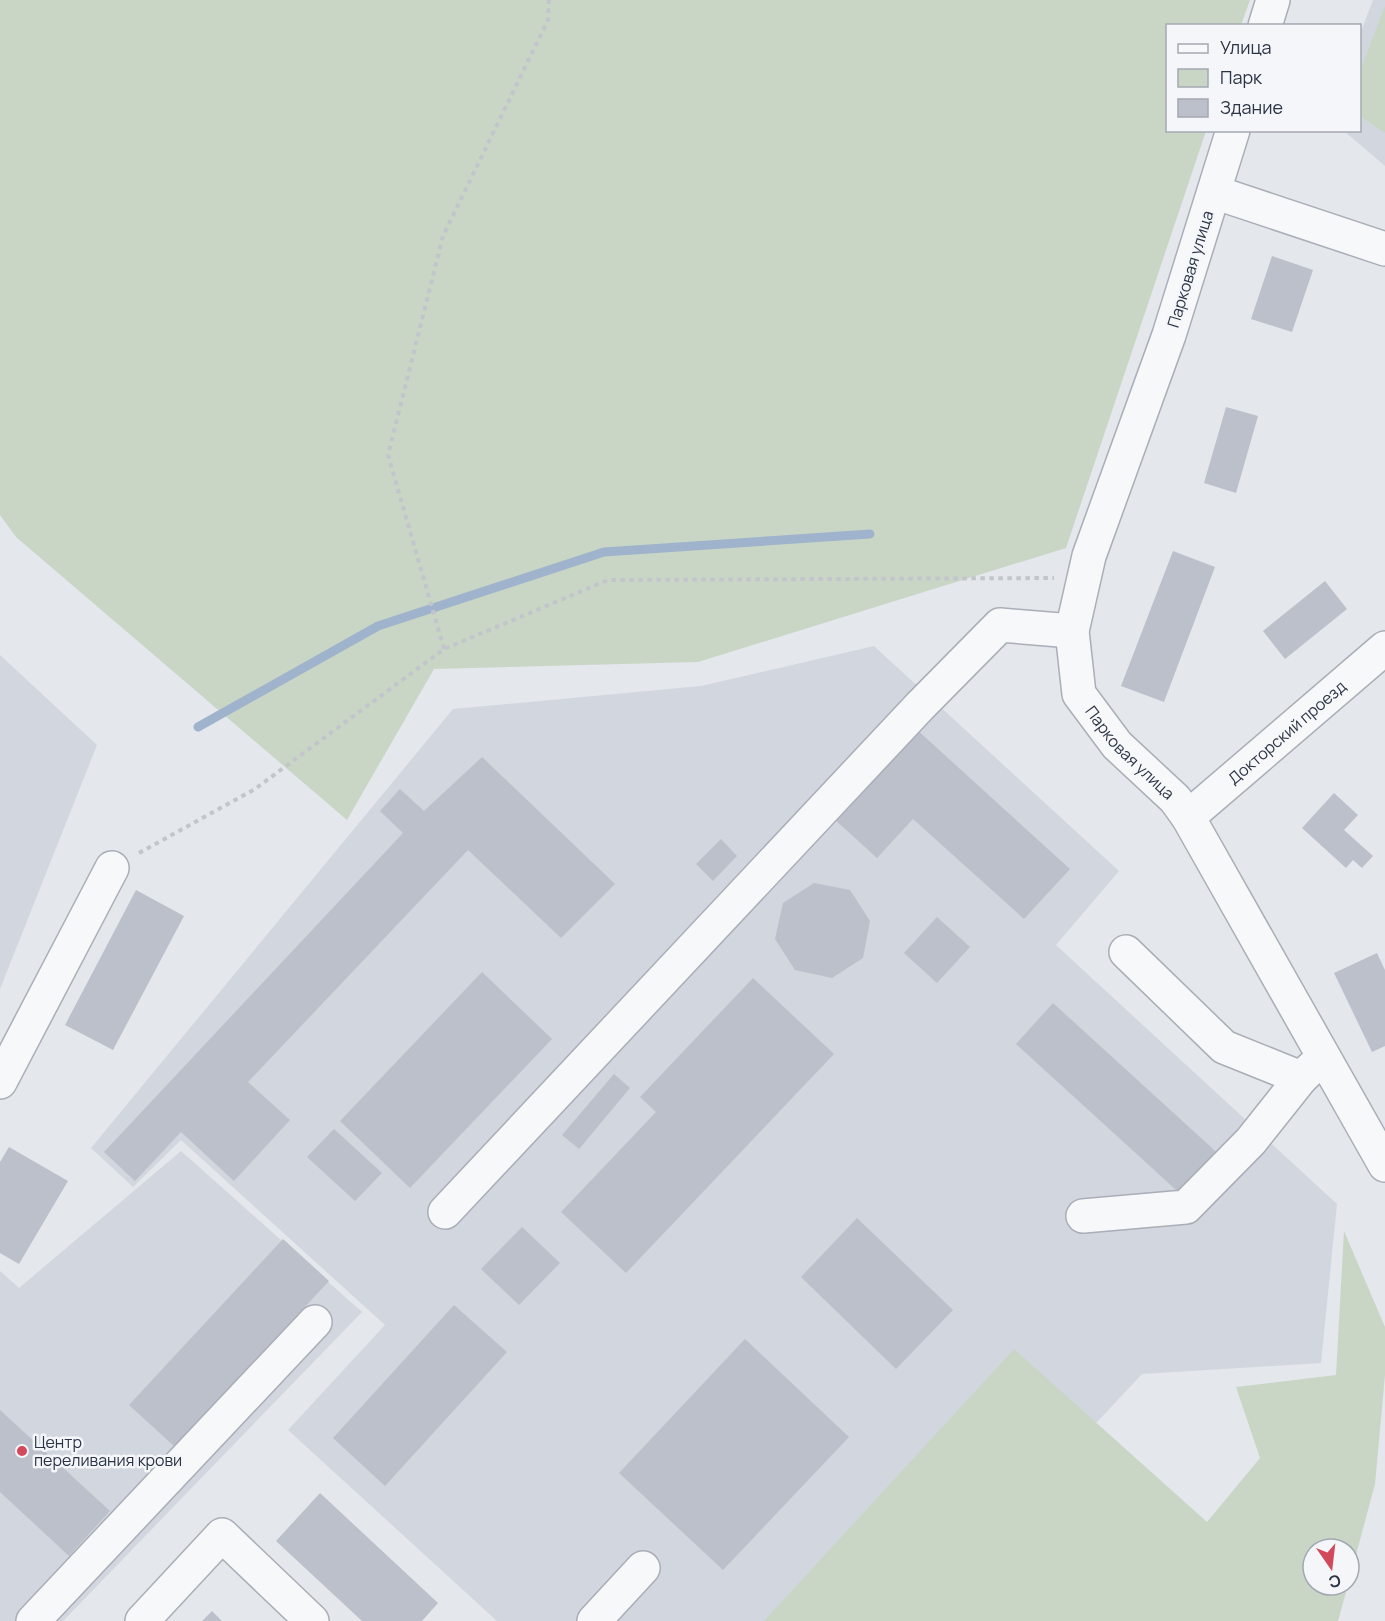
<svg xmlns="http://www.w3.org/2000/svg" width="1385" height="1621" font-family="Manrope,sans-serif">
<style>
.built{fill:#d2d6de}
.green{fill:#c9d6c5}
.lines{fill:none;stroke-linecap:round;stroke-linejoin:round}
.stream{stroke:#9fb4cc;stroke-width:9}
.building{fill:#bbc0ca}
.minor-casing{stroke:#a9aeb7;stroke-width:36}
.path{stroke:#c2c5cb;stroke-width:4;stroke-dasharray:4.5 4.5;stroke-linecap:butt}
.minor{stroke:#f7f8fa;stroke-width:33}
.poi-dot{fill:#d1495b;stroke:#f4f6f9;stroke-width:2}
.labels{text-anchor:middle;dominant-baseline:central;stroke-width:5;stroke-linejoin:round;paint-order:stroke}
.street-label{font-size:16px;fill:#2b3445;stroke:#f4f6f9}
.poi-label{font-size:16px;fill:#2b3445;stroke:#f4f6f9;text-anchor:start}
</style>
<rect width="100%" height="100%" fill="#e4e7ec"/>
<path class="built" d="M1373,0H1385V166L1344,131L1360,130V34Z
M874,646L1119,871L1056,945L1337,1204L1321,1363L1142,1374L1070,1451L1187,1621H497L288,1430L385,1325L181,1140L133,1187L91,1148L453,709L701,686Z
M0,655L97,745L0,989Z
M181,1151L362,1312L63,1621H0V1271L19,1288Z"/>
<path class="green" d="M0,0H1250L1241,25L1168,26V130L1206,131L1066,548L698,662L434,669L347,820L16,537L0,515Z
M1385,6V133L1360,116V71Z
M1344,1231L1385,1327V1375L1375,1484L1349,1581V1549H1313V1585H1348L1338,1621H764L1014,1349L1207,1522L1260,1458L1236,1387L1336,1375Z"/>
<g class="lines">
<path class="stream" d="M198,727L378,626L604,552L870,534"/>
</g>
<path class="building" d="M1272,256L1313,270L1292,332L1251,319Z
M1226,407L1258,416L1236,493L1204,483Z
M1173,551L1215,567L1164,702L1121,686Z
M1325,581L1347,609L1285,659L1263,631Z
M915,728L1070,869L1024,919L913,819L877,858L833,818Z
M482,757L615,884L561,938L468,850L248,1082L290,1120L234,1181L181,1132L135,1181L104,1152L403,833L380,811L400,789L424,811Z
M1334,793L1358,815L1344,830L1373,856L1362,868L1353,860L1346,868L1302,828Z
M721,839L737,856L713,881L696,864Z
M814,883L850,890L870,921L863,958L832,978L795,970L775,939L783,903Z
M136,890L184,916L113,1050L65,1025Z
M937,917L970,947L937,983L904,953Z
M1377,953L1385,970V1046L1372,1052L1334,973Z
M482,972L552,1039L410,1188L340,1121Z
M753,978L834,1054L626,1273L561,1212L656,1112L640,1097Z
M1053,1003L1223,1158L1186,1199L1016,1044Z
M614,1074L630,1088L579,1149L562,1135Z
M334,1129L382,1173L355,1201L307,1157Z
M9,1147L68,1181L19,1264L0,1253V1162Z
M857,1218L953,1310L896,1369L801,1277Z
M522,1227L560,1263L519,1305L481,1269Z
M283,1239L329,1281L175,1447L129,1405Z
M454,1305L507,1352L385,1486L333,1438Z
M745,1339L849,1437L723,1570L619,1473Z
M0,1410L110,1511L69,1556L0,1492Z
M320,1493L438,1603L422,1621H362L276,1541Z
M212,1611L222,1621H202Z"/>
<g class="lines">
<defs>
<g id="minor">
<path d="M1265,26L1273,0"/>
<path id="s1" d="M1233,130L1169,335L1089,556L1072,631L1079,694L1117,745L1175,799L1188,817L1385,1165"/>
<path d="M1214,192L1385,249"/>
<path id="s2" d="M1188,817L1385,648"/>
<path d="M1126,952L1224,1047L1301,1078L1316,1064"/>
<path d="M0,1082L112,868"/>
<path d="M445,1212L920,706L1000,625L1072,631"/>
<path d="M1083,1216L1186,1207L1251,1141L1301,1078"/>
<path d="M33,1621L315,1322"/>
<path d="M142,1621L222,1535L312,1621"/>
<path d="M594,1621L643,1568"/>
</g>
</defs>
<use href="#minor" class="minor-casing"/>
<path class="path" d="M444,649L388,455L443,236L548,20L549,0
M139,853L255,789L444,649L608,580L1054,578"/>
<use href="#minor" class="minor"/>
</g>
<circle class="poi-dot" cx="22" cy="1451" r="6"/>
<g class="labels">
<g class="street-label">
<text transform="translate(1190 269) rotate(-73)">Парковая улица</text>
<text stroke="none"><textPath href="#s2" startOffset="130">Докторский проезд</textPath></text>
<text stroke="none"><textPath href="#s1" startOffset="668">Парковая улица</textPath></text>
</g>
<g class="poi-label">
<text x="34" y="1442">Центр<tspan x="34" dy="18">переливания крови</tspan></text>
</g>
</g>
<rect x="1166" y="24" width="195" height="108" fill="#f4f6f9" stroke="#a4a8b1" stroke-width="1.5"/>
<rect x="1178" y="44" width="30" height="9" fill="#f7f8fa" stroke="#a4a8b1" stroke-width="1.5"/>
<text x="1220" y="54" font-size="18" fill="#2b3445">Улица</text>
<rect x="1178" y="69" width="30" height="18" fill="#c9d6c5" stroke="#a4a8b1" stroke-width="1.5"/>
<text x="1220" y="84" font-size="18" fill="#2b3445">Парк</text>
<rect x="1178" y="99" width="30" height="18" fill="#bbc0ca" stroke="#a4a8b1" stroke-width="1.5"/>
<text x="1220" y="114" font-size="18" fill="#2b3445">Здание</text>
<g transform="translate(1331 1567) rotate(166)"><circle r="28" fill="#f4f6f9" stroke="#a4a8b1" stroke-width="1.5"/>
<path d="M0-4.5L10 22L0 15L-10 22Z" fill="#d1495b"/>
<text y="-9" font-size="16" font-weight="bold" text-anchor="middle" fill="#2b3445">С</text>
</g>
</svg>
